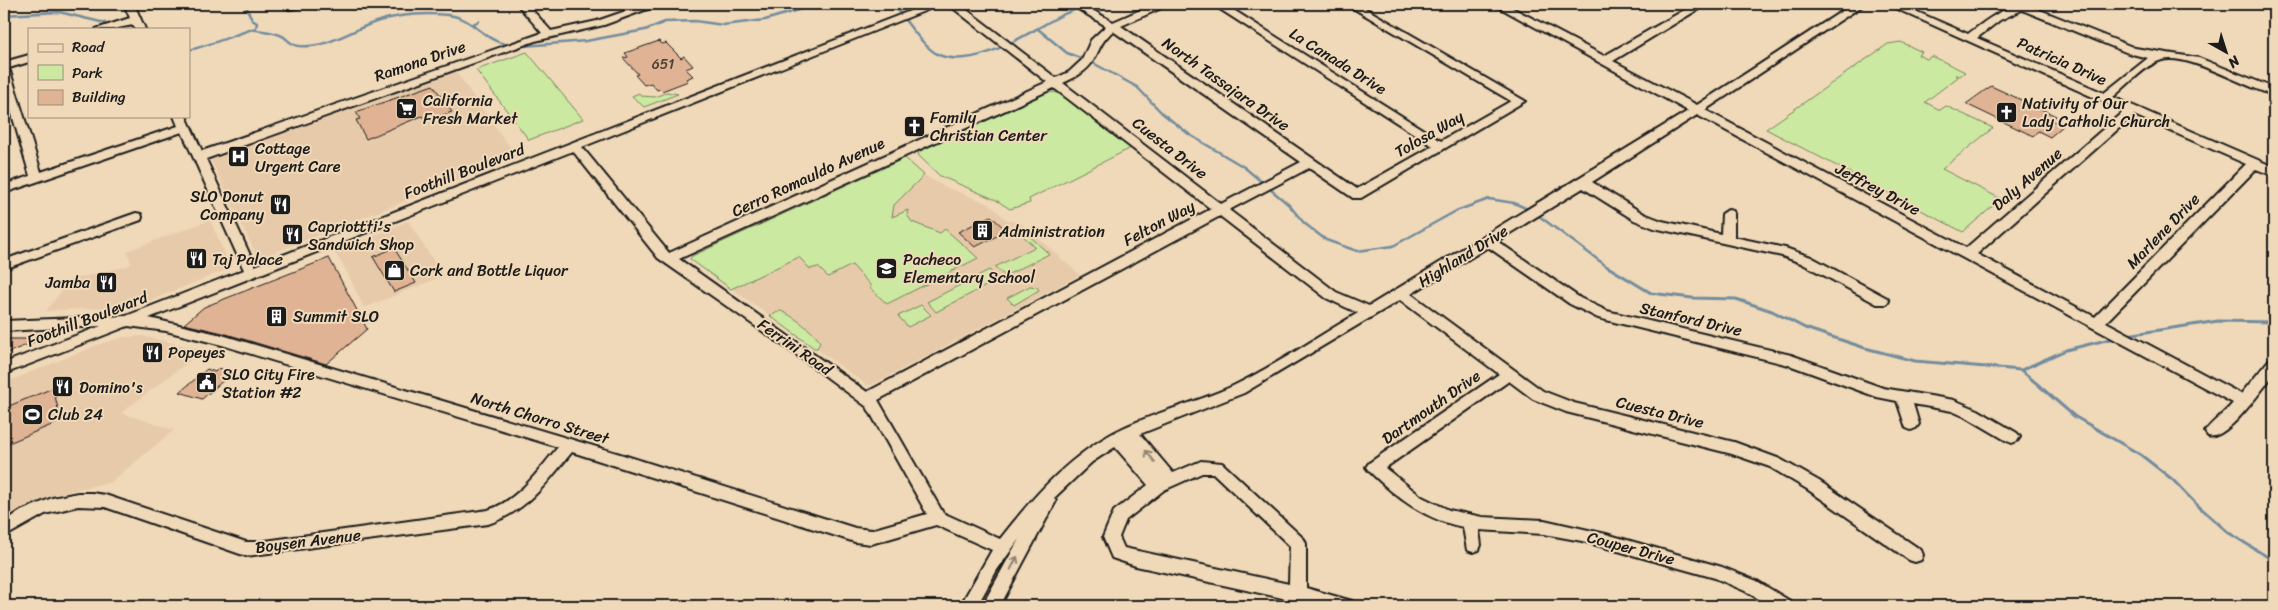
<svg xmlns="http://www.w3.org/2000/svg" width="2278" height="610" font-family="Sriracha,sans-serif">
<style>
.built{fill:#e7caaa}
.green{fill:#cbe9a1;stroke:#74825e}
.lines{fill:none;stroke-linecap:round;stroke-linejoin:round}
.stream-far1{stroke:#728c9f;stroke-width:2.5}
.stream{stroke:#728c9f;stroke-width:3}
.building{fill:#e0b394;stroke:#1c1c1c}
.minor-casing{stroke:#1c1c1c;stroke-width:4}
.minor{fill:#f0d9b8;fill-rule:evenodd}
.oneway{stroke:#918472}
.labels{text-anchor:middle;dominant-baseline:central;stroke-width:4;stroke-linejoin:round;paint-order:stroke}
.number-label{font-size:14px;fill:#4d423a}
.street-label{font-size:16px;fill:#1c1c1c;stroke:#f0d9b8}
.poi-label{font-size:16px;fill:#1c1c1c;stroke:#f0d9b8;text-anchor:start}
</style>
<rect width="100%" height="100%" fill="#f0d9b8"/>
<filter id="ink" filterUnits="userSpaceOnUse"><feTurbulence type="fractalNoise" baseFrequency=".02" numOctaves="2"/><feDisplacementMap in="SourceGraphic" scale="10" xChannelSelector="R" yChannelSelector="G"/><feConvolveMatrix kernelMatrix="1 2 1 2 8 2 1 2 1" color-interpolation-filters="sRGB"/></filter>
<g filter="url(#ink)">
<path class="built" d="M456,72L517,157L258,259L211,160Z
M905,158L924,175L941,185L989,204L1007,220L1014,222H1020L1080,275L872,385H867L690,259L692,256Z
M210,220L231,268L136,306L46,311L70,280L128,266L131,263L127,251Z
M408,221L443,276L364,308L346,270L335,253Z
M142,336L204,350L121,413L174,430L111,482L53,495L4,523V383L100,344L124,337Z"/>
<path class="green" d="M1901,42L1922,52L1918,55L1927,59L1932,56L1965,72L1960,76L1955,75L1958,77L1925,102L1940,110L1946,106L1993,128L1942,169L2001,199L1963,232L1766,129L1888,44Z
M527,52L583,119L529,140L476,70Z
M667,92L678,94L644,107L632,96L639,93L641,96L655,97Z
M1049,92L1061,93L1133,147L1029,199L1030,203L1010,209L996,200L940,176L919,156L918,152Z
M905,158L924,175L894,205L892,217L908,210L907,215L912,222L940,233L945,229L978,258L887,304L869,287L871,286L852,265L828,277L818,267L810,269L799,257L731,289L690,259L692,256Z
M1024,231L1049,254L1005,276L995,267L1035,247L1020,233Z
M989,270L999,279L936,312L927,302Z
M1030,286L1037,287L1039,290L1014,305L1007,298Z
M921,305L931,315L908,327L898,316Z
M780,311C788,312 818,334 820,343L817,348H814L770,316Z"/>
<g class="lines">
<path class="stream-far1" d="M893,4C904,17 924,49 939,55C976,70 1029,32 1060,16C1070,11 1081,8 1092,4
M4,15L59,12L105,23
M473,24L479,21
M250,29C259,31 276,31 284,37C289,41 291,45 299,46C327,49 355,28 379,21C401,14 426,13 448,15C474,18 482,39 505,44
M1038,29L1067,53L1093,63L1137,87L1162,113L1190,135L1244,167L1289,205L1304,223L1326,240L1357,251L1393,246L1456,211L1489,199L1514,203L1530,210
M524,46L586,41L645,30L665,22L695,21L723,25L765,20L818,4
M189,50C212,45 233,35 256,28L257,23L252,20L245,4
M1535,213L1609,268"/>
<path class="stream" d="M1608,267L1651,293L1692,298L1736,299L1772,311L1805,328L1865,348L1915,361L2021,370L2074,416L2141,455L2173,480L2196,504L2229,533L2274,561
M2127,335L2218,321L2274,322
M2021,370L2066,350L2114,338"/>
</g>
<path class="building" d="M659,41L662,44L666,43L681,58L684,56L693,66L686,69L693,76L686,79L688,81L662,91L660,89L657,90L651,83L644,85L635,75L638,74L623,58L628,57L625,53Z
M433,85L452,112L426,121L422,116L366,139L356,120L360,119L356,112Z
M1991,86L2056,116L2051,120L2063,126L2050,137L2038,131L2033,136L1966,104Z
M991,216L1007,231L975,247L958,232Z
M394,248L416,283L394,292L373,257Z
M329,258L367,329L326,364L223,333L184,324L204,307Z
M4,339H39V340L4,354Z
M219,368L232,373L202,399L180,392L207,369L215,372Z
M53,388L61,421L4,445V408Z"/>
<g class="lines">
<defs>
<path id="minor" d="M124,4H134L145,29H135L133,25L113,29H96L130,18Z
M278,4H306L305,6L289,9Z
M517,4H527L551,31L597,21L646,4H661L604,25L535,41L206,159L255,266L928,4H942L582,147L669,253L1047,82L948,4H959L1056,78L1069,72L1082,60L1091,40L1106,26L1070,4H1082L1113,22L1154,4H1167L1166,6L1121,26L1357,189L1433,146L1212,4H1224L1441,141L1511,101L1346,4H1358L1525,101L1361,198H1353L1309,168L1229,210L1336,292L1369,306L1688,111L1493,4H1505L1604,56L1695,4H1707L1613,61L1697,105L1853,4H1865L1705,110L1966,248L2124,111L1886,4H1899L1968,34C1987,20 2006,4 2031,4L2030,6L2135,48L2199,58L2274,88V95C2245,88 2190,53 2162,60C2146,64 2126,87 2113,97L2274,167V176L2256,169L2106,322L2241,394L2269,360L2274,359V374C2263,388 2226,442 2208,436L2205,432C2210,423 2225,413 2233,403L1697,115L1592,182L1644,214L1662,221L1721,234L1722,214L1728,210L1733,211L1734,214V237L1785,248L1811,257L1887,298L1889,301L1887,304H1877L1801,263L1782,256L1654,228L1634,220L1583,188L1497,241L1580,298L1607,311L1791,355L1883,388L1954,400L1978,410L2017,433L2020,437L2017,441L2012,443L2007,441L1968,418L1952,411L1913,404L1919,424L1916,428L1911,430L1906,428L1897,401L1877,397L1789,365L1598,318L1570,304L1488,247L1411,294L1543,391L1574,403L1734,442L1780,459L1819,481L1921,550L1923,555L1921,560L1915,562L1909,560L1807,489L1770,467L1732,454L1566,412L1533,399L1509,381L1385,468L1422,497L1449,510L1482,517L1544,520L1606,534L1722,567L1757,581L1790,601L1792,606H1771L1745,591L1715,578L1582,541L1544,534L1479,530L1481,545L1479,550L1473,552L1467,550L1463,527C1425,520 1396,497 1369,471L1366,467L1369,463L1499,374L1400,300L1244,393L1140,434L1173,473L1201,461L1222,463L1304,539L1306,544V588L1352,601L1354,606H1319L1136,566L1112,558L1103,537L1114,511L1148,485L1115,447L1092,462L1054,498L1056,501L1000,606H982L1019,539L997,570L977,606H960L992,550L936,525L871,544L855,542L572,452C546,483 529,510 488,524L246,556L105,507L78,506L45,514L4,537V522L21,511L52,498L78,493H92L105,495L246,542H258L488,510C519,500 538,471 558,447L222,345L166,331L128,326L4,374V363L101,326L4,331V321L126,316L244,270L182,132L4,193V185L30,176L4,87V62L29,55V62L9,68L41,172L178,126L174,116H186L202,151L542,33ZM2022,10L2128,53L2148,58L2104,93L1977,38L2000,20ZM1113,31L1301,162L1221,204L1063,83C1074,78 1086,72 1093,61C1102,46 1099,44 1113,31ZM1054,88L1211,209L867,392L679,259ZM2134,115L2246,164L2095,317L1977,254ZM573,151L658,258L808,363L867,407L927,514L871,530L855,528L620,454L222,335L149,318ZM1220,216L1326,298L1358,313C1317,337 1277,365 1233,386C1198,402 1159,411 1123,428C1073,452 1034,495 1000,539L943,513L878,400ZM1202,473H1213L1290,546L1289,584L1124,548L1119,537L1126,520L1164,490Z
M136,213L141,214L142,217L141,220L4,269V260Z"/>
</defs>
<use href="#minor" class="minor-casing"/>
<use href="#minor" class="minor"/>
</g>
<defs><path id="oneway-shaft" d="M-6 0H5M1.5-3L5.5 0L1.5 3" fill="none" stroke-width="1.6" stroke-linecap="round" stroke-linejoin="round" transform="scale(1.25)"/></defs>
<g class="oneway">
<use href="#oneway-shaft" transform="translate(1150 456) rotate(-130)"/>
<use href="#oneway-shaft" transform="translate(1014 563) rotate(-63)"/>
</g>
</g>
<defs>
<symbol id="supermarket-square" viewBox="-11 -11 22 22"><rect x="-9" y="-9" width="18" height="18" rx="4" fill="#1c1c1c" stroke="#f0d9b8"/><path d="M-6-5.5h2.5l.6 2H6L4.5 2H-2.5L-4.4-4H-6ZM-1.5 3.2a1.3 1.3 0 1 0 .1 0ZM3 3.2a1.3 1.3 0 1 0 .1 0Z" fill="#fff"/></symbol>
<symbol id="church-square" viewBox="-11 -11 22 22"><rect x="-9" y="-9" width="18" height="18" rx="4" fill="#1c1c1c" stroke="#f0d9b8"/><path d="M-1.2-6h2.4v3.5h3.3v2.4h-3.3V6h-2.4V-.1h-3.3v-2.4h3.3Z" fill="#fff"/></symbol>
<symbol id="hospital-square" viewBox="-11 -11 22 22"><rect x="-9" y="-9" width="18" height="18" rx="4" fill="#1c1c1c" stroke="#f0d9b8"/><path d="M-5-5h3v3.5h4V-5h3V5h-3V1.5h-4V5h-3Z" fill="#fff"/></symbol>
<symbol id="restaurant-square" viewBox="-11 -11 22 22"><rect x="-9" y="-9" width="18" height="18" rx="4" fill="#1c1c1c" stroke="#f0d9b8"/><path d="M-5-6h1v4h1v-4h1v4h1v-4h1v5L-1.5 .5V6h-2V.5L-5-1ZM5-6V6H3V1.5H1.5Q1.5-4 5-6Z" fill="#fff"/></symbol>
<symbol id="building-square" viewBox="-11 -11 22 22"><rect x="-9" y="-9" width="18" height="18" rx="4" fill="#1c1c1c" stroke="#f0d9b8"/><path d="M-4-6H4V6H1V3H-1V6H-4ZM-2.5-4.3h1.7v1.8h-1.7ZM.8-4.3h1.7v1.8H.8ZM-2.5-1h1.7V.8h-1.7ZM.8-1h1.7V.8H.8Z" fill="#fff"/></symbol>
<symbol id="school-square" viewBox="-11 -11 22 22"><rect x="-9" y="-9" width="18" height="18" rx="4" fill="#1c1c1c" stroke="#f0d9b8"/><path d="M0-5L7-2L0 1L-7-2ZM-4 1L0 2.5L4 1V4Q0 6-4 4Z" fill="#fff"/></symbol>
<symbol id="shop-square" viewBox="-11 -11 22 22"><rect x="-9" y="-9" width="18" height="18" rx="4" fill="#1c1c1c" stroke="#f0d9b8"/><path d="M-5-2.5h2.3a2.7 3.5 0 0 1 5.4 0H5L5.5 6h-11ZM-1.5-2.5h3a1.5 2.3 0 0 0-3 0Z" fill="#fff"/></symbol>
<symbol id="civic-square" viewBox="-11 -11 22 22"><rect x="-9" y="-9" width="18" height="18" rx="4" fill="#1c1c1c" stroke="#f0d9b8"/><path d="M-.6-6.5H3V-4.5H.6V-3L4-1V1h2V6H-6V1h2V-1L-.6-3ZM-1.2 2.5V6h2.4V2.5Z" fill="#fff"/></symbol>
<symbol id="stadium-square" viewBox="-11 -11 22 22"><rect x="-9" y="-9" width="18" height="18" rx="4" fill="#1c1c1c" stroke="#f0d9b8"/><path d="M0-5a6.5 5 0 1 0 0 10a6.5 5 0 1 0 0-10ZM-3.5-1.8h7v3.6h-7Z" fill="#fff"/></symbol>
</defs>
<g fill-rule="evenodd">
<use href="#supermarket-square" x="394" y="96" width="25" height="25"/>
<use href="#church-square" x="1994" y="100" width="25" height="25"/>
<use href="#church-square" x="902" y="114" width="25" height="25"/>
<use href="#hospital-square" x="226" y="144" width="25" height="25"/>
<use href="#restaurant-square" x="268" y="192" width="25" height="25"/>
<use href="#building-square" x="970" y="218" width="25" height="25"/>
<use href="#restaurant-square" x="280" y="222" width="25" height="25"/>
<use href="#restaurant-square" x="184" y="246" width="25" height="25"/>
<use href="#school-square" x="874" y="256" width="25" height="25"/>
<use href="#shop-square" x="382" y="258" width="25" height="25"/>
<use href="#restaurant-square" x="94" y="270" width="25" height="25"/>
<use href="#building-square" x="264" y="304" width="25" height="25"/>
<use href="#restaurant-square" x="140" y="340" width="25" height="25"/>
<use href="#civic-square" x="194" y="370" width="25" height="25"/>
<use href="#restaurant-square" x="50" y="374" width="25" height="25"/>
<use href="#stadium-square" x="20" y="402" width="25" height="25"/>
</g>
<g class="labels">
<g class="number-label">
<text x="663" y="64">651</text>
</g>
<g class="street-label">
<text transform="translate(420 61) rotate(-19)">Ramona Drive</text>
<text transform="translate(1338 61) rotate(32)">La Canada Drive</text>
<text transform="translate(2062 61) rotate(24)">Patricia Drive</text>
<text transform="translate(1226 84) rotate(35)">North Tassajara Drive</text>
<text transform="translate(1429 134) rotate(-30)">Tolosa Way</text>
<text transform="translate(1170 148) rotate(38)">Cuesta Drive</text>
<text transform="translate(464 171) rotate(-21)">Foothill Boulevard</text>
<text transform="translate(808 177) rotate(-25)">Cerro Romauldo Avenue</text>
<text transform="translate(2027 179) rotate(-41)">Daly Avenue</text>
<text transform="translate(1878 189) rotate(28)">Jeffrey Drive</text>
<text transform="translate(1159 223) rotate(-28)">Felton Way</text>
<text transform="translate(2163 231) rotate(-46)">Marlene Drive</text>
<text transform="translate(1463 256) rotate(-32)">Highland Drive</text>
<text transform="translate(87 319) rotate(-21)">Foothill Boulevard</text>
<text transform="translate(1691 319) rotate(13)">Stanford Drive</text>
<text transform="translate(795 347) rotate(35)">Ferrini Road</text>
<text transform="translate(1431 407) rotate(-35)">Dartmouth Drive</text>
<text transform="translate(1660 412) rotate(14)">Cuesta Drive</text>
<text transform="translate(540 418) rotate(17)">North Chorro Street</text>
<text transform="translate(308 541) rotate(-7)">Boysen Avenue</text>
<text transform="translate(1631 548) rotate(15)">Couper Drive</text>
</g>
<g class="poi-label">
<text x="423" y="100">California<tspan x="423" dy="18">Fresh Market</tspan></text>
<text x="2022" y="103">Nativity of Our<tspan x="2022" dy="18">Lady Catholic Church</tspan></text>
<text x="930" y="117">Family<tspan x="930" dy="18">Christian Center</tspan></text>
<text x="255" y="148">Cottage<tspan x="255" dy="18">Urgent Care</tspan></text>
<text x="264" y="196" text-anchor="end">SLO Donut<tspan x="264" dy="18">Company</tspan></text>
<text x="308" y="226">Capriottti's<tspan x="308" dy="18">Sandwich Shop</tspan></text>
<text x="999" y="231">Administration</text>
<text x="212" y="259">Taj Palace</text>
<text x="903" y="259">Pacheco<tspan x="903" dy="18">Elementary School</tspan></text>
<text x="410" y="270">Cork and Bottle Liquor</text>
<text x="90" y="282" text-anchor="end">Jamba</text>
<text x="293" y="316">Summit SLO</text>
<text x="168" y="352">Popeyes</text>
<text x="222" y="374">SLO City Fire<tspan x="222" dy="18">Station #2</tspan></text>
<text x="79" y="387">Domino's</text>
<text x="48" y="414">Club 24</text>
</g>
</g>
<rect width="2278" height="610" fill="none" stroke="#f0d9b8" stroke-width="20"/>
<rect x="10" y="10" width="2258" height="590" fill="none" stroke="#1c1c1c" stroke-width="2" filter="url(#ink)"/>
<rect x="28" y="28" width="162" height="90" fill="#f0d9b8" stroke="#9b8d7a"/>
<rect x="38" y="44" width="25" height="8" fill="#f0d9b8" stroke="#9b8d7a"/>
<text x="72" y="52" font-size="15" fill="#1c1c1c">Road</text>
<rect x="38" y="65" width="25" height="15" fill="#cbe9a1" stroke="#9b8d7a"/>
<text x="72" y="78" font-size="15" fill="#1c1c1c">Park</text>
<rect x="38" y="90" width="25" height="15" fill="#e0b394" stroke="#9b8d7a"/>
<text x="72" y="102" font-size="15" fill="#1c1c1c">Building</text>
<g transform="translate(2226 52) rotate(141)" stroke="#f0d9b8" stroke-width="4" paint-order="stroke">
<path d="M0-4L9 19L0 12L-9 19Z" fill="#1c1c1c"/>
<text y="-8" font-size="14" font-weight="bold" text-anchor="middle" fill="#1c1c1c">N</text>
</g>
</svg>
